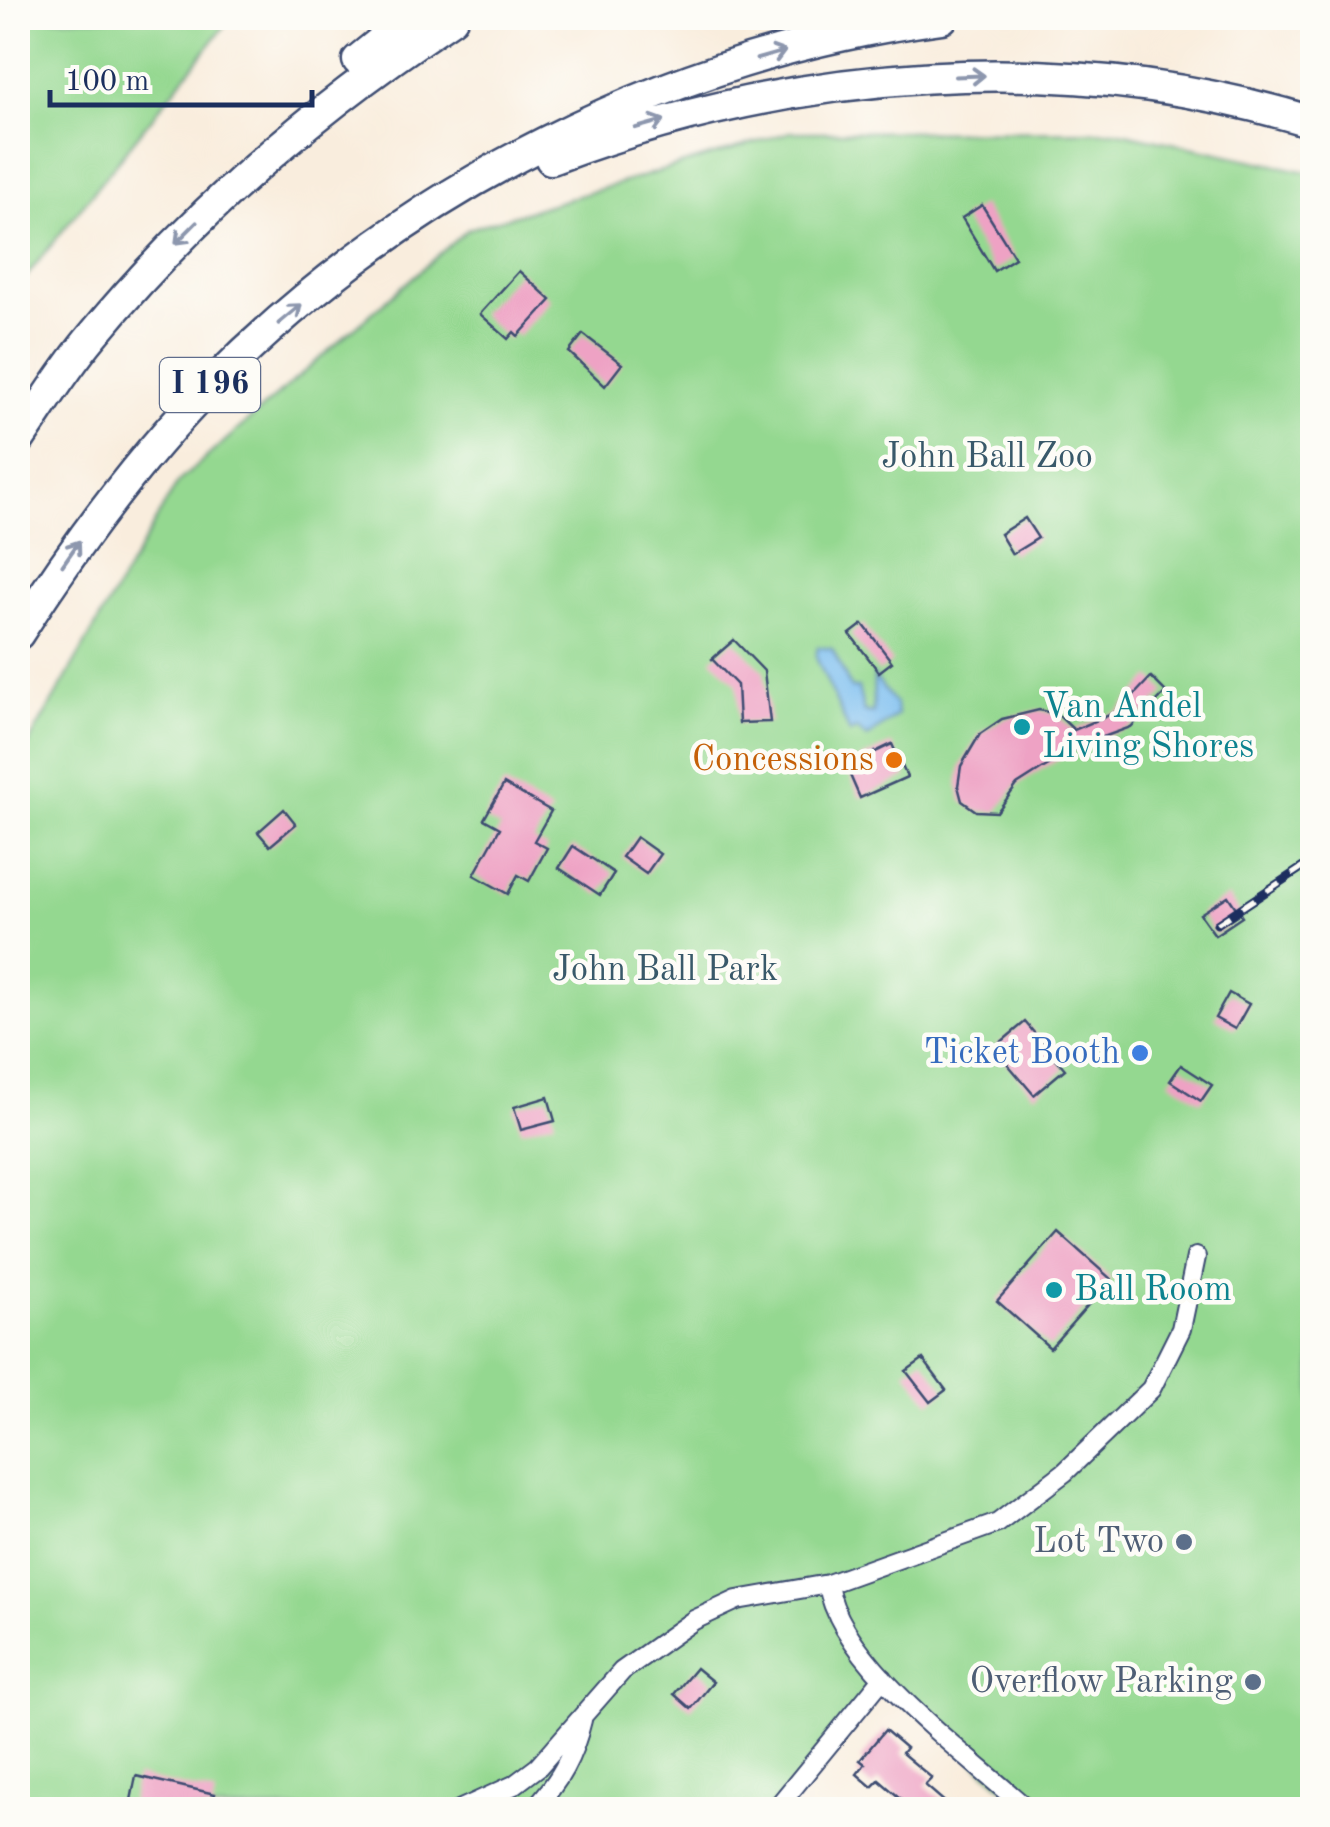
<svg xmlns="http://www.w3.org/2000/svg" width="1330" height="1827" font-family="'Old Standard TT',serif">
<style>
.green{fill:#94d890;stroke:#588477;stroke-width:2.5}
.water{fill:#7abef0;stroke:#4a76a7;stroke-width:2.5}
.building{fill:#eea2c4}
.lines{fill:none;stroke-linecap:round;stroke-linejoin:round}
.minor-casing{stroke:#3c4c71;stroke-width:22}
.motorway-casing{stroke:#3c4c71;stroke-width:35}
.minor{stroke:#fff;stroke-width:18}
.motorway{stroke:#fff;stroke-width:30}
.rail-casing{stroke:#1b2f5e;stroke-width:9}
.rail{stroke:#fdfcf7;stroke-width:5;stroke-dasharray:15;stroke-linecap:butt}
.oneway{stroke:#8d97ae}
.culture-dot{fill:#0f9aa8;stroke:#fdfcf7;stroke-width:4}
.food-dot{fill:#e8710a;stroke:#fdfcf7;stroke-width:4}
.shop-dot{fill:#3f7fe0;stroke:#fdfcf7;stroke-width:4}
.service-dot{fill:#5c6f8a;stroke:#fdfcf7;stroke-width:4}
.labels{text-anchor:middle;dominant-baseline:central;stroke-width:9;stroke-linejoin:round;paint-order:stroke}
.shield{fill:#fdfcf7;stroke:#5f6c8c;stroke-width:2.5}
.shield-label{font-size:32px;font-weight:bold;fill:#1b2f5e}
.park-label{font-size:35px;fill:#39596a;stroke:#fdfcf7}
.culture-label{font-size:35px;fill:#0d838f;stroke:#fdfcf7;text-anchor:start}
.food-label{font-size:35px;fill:#c56008;stroke:#fdfcf7;text-anchor:end}
.shop-label{font-size:35px;fill:#366cbe;stroke:#fdfcf7;text-anchor:end}
.service-label{font-size:35px;fill:#4e5e75;stroke:#fdfcf7;text-anchor:end}
</style>
<rect width="100%" height="100%" fill="#fdfcf7"/>
<filter id="ink" filterUnits="userSpaceOnUse"><feTurbulence type="fractalNoise" baseFrequency=".01" numOctaves="2"/><feDisplacementMap in="SourceGraphic" scale="20" xChannelSelector="R" yChannelSelector="G"/><feConvolveMatrix kernelMatrix="1 2 1 2 8 2 1 2 1" color-interpolation-filters="sRGB"/></filter>
<filter id="wash" filterUnits="userSpaceOnUse"><feTurbulence type="fractalNoise" baseFrequency=".0048" numOctaves="4" result="noise"/><feDisplacementMap in="SourceGraphic" scale="40" xChannelSelector="R" yChannelSelector="G"/><feGaussianBlur stdDeviation="2.25" result="paint"/><feColorMatrix in="noise" values="0 0 0 0 0 0 0 0 0 0 0 0 0 0 0 0 0 1.4 0 .05"/><feComposite in="paint" operator="in"/></filter>
<g filter="url(#wash)">
<rect width="100%" height="100%" fill="#f9eddd"/>
<path class="green" d="M18,18H231L18,287Z
M1116,131L1312,173V1809H1027L883,1679L775,1809L18,1810V762L178,482L468,229L790,132Z"/>
<path class="water" d="M818,647L832,649L851,688H858L864,712L873,713L874,676L896,705L897,715L867,738L856,729L850,733L816,657Z"/>
<g id="blocks">
<path class="building" d="M982,205L1015,258L994,271L962,218Z
M519,271L551,300L518,336L514,332L508,339L480,314Z
M583,334L622,364L605,386L569,352Z
M1025,518L1038,538L1012,554L1000,534Z
M863,624L892,662L879,672L850,634Z
M734,640L764,671L770,722L739,723L737,685L712,659Z
M1151,677L1166,692L1131,727L1084,744L1042,769L1017,785L997,812L976,811L962,801L958,786L961,766L980,734L1002,719L1039,710L1057,714L1074,730L1119,711Z
M892,744L907,777L860,798L846,766Z
M504,784L551,811L534,841L547,848L529,881L518,875L508,894L474,875L500,828L484,819Z
M284,809L296,824L270,846L258,832Z
M636,837L660,854L646,874L622,857Z
M573,846L614,873L600,895L559,868Z
M1228,896L1242,917L1215,935L1200,914Z
M1229,993L1249,1004L1235,1029L1215,1018Z
M1025,1022L1065,1069L1034,1095L994,1048Z
M1181,1065L1212,1085L1201,1101L1170,1081Z
M548,1097L555,1121L521,1130L514,1107Z
M1058,1232L1111,1279L1050,1348L997,1301Z
M923,1359L946,1390L930,1402L906,1371Z
M696,1668L713,1682L691,1709L674,1694Z
M885,1730L906,1748L902,1753L932,1778L925,1785L954,1810H914L879,1780L872,1787L857,1774L865,1764L860,1760Z
M136,1776L215,1794L212,1810H129Z"/>
</g>
</g>
<g filter="url(#ink)">
<use href="#blocks" fill-opacity="0" stroke="#3c4c71" stroke-width="2.5"/>
<g class="lines">
<defs>
<path id="minor" d="M459,1810L514,1785L538,1767L622,1671L694,1620L737,1600L828,1584
M533,1810C560,1781 573,1757 582,1720
M775,1810L883,1678
M1028,1810C969,1756 839,1663 828,1584L998,1523L1065,1472L1151,1389L1181,1329L1196,1257"/>
<path id="motorway" d="M358,60L410,18
M551,159C793,68 1063,45 1312,122
M18,441C42,406 65,368 93,335C195,211 318,107 452,18
M18,634C75,545 137,460 212,384C404,189 670,54 942,18"/>
</defs>
<use href="#minor" class="minor-casing"/>
<use href="#motorway" class="motorway-casing"/>
<use href="#minor" class="minor"/>
<use href="#motorway" class="motorway"/>
<defs>
<path id="rail" d="M1217,924L1312,861"/>
</defs>
<use href="#rail" class="rail-casing"/>
<use href="#rail" class="rail"/>
</g>
<defs><path id="oneway-shaft" d="M-6 0H5M1.5-3L5.5 0L1.5 3" fill="none" stroke-width="1.6" stroke-linecap="round" stroke-linejoin="round" transform="scale(2.5)"/></defs>
<g class="oneway">
<use href="#oneway-shaft" transform="translate(771 55) rotate(-16)"/>
<use href="#oneway-shaft" transform="translate(970 76) rotate(-2)"/>
<use href="#oneway-shaft" transform="translate(650 124) rotate(-16)"/>
<use href="#oneway-shaft" transform="translate(186 233) rotate(135)"/>
<use href="#oneway-shaft" transform="translate(290 314) rotate(-40)"/>
<use href="#oneway-shaft" transform="translate(71 553) rotate(-55)"/>
</g>
</g>
<g class="culture-dot">
<circle cx="1022" cy="727" r="10"/>
<circle cx="1054" cy="1290" r="10"/>
</g>
<circle class="food-dot" cx="894" cy="760" r="10"/>
<circle class="shop-dot" cx="1140" cy="1053" r="10"/>
<g class="service-dot">
<circle cx="1184" cy="1542" r="10"/>
<circle cx="1253" cy="1682" r="10"/>
</g>
<g class="labels">
<rect class="shield" x="160" y="358" width="100" height="54" rx="8"/>
<g class="shield-label">
<text x="210" y="385">I 196</text>
</g>
<g class="park-label">
<text x="987" y="457">John Ball Zoo</text>
<text x="665" y="970">John Ball Park</text>
</g>
<g class="culture-label">
<text x="1042" y="707">Van Andel<tspan x="1042" dy="40">Living Shores</tspan></text>
<text x="1074" y="1290">Ball Room</text>
</g>
<g class="food-label">
<text x="874" y="760">Concessions</text>
</g>
<g class="shop-label">
<text x="1120" y="1053">Ticket Booth</text>
</g>
<g class="service-label">
<text x="1164" y="1542">Lot Two</text>
<text x="1233" y="1682">Overflow Parking</text>
</g>
</g>
<rect width="1330" height="1827" fill="none" stroke="#fdfcf7" stroke-width="60"/>
<path d="M50 90v15h262v-15" fill="none" stroke="#1b2f5e" stroke-width="5"/>
<text x="65" y="90" font-size="30" fill="#1b2f5e" stroke="#fdfcf7" stroke-width="8" paint-order="stroke">100 m</text>
</svg>
